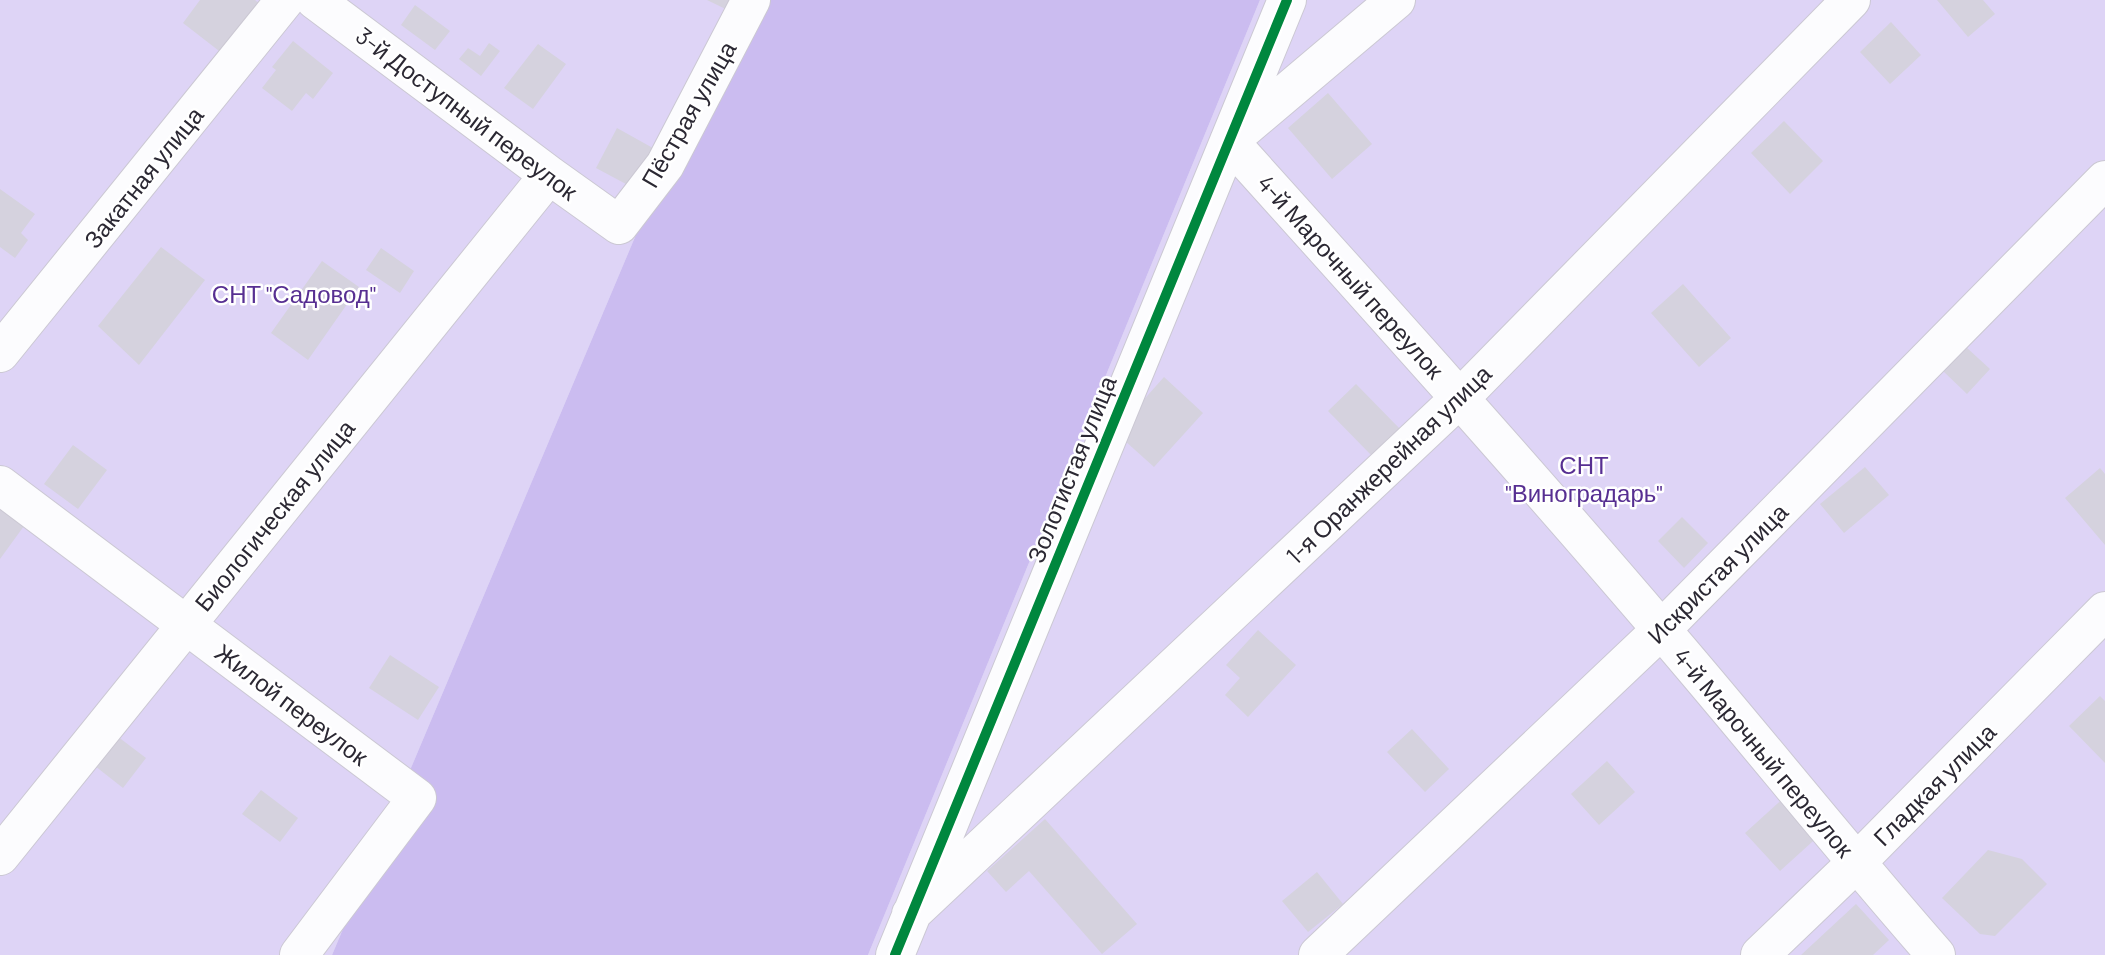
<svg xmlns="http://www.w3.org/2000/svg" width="2105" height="955" font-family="Barlow,sans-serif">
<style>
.green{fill:#ded4f6}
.forest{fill:#cbbcf0}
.building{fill:#d5d2de}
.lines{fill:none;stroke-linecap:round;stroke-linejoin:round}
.minor-casing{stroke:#cbc8d3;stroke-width:40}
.minor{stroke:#fcfcfe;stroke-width:38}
.cycleway-casing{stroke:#fff;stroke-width:15}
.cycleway{stroke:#00873e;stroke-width:10}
.labels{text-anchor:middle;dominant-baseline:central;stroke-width:5;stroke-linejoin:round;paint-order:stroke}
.street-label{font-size:24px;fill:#2b2833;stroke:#fff}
.park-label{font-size:24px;fill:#572f92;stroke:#fff}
</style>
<rect width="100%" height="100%" fill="#eeebf7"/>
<path class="green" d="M0,0H755L643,218L332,955H0Z
M1260,0H2105V955H868Z"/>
<path class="forest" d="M755,0H1260L868,955H332L643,218Z"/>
<path class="building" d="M200,0H255L261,5L223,54L183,23Z
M707,0H749L740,16Z
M1937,0H1983L1995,14L1968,37Z
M415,5L450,31L435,50L401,25Z
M1891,22L1921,55L1890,84L1860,52Z
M293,41L333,73L313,99L306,93L292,111L262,88L276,70L272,67Z
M489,43L500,51L481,76L459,59L468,48L480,56Z
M538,44L566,64L533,109L504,88Z
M1328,93L1372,144L1332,179L1288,128Z
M1784,121L1823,161L1790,194L1751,153Z
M617,128L660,152L639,191L596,168Z
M0,189L35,214L21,233L28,240L15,258L0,247Z
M161,247L205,280L139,365L98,326Z
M381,248L414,271L400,293L366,270Z
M322,261L359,287L308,360L271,333Z
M1683,284L1731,338L1699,367L1651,313Z
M1966,347L1990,369L1967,394L1943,371Z
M1164,377L1203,413L1154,467L1115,432Z
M1356,384L1400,429L1372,456L1328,411Z
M73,445L107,470L78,509L44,484Z
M1865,467L1889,495L1844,533L1820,504Z
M2100,468L2105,474V545L2065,498Z
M0,509L24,526L0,559Z
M1682,517L1708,543L1684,568L1658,541Z
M1258,630L1296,665L1248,717L1225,695L1240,678L1226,665Z
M390,655L439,687L418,720L369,688Z
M2100,696L2105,701V763L2069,726Z
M1412,729L1449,769L1425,792L1387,752Z
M117,736L146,758L123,788L95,766Z
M1607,761L1635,792L1599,825L1571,794Z
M261,790L298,818L280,842L242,814Z
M1787,795L1822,833L1780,871L1745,833Z
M1045,819L1137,924L1102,954L1029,871L1006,892L987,871Z
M1988,850L2022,859L2047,884L1995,936L1980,934L1942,898Z
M1317,872L1343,904L1308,932L1282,901Z
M1856,904L1889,940L1873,955H1801Z"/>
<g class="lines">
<defs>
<path id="minor" d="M315,0L549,175L619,225L665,165L751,0
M1396,0L1229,141C1374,302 1519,463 1660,628C1753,736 1842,848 1936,955
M0,353L285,0
M0,485L417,798L299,955
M0,856L549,175
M911,914L1461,397L1851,0
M895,955L1287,0
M1318,955L1662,629L2105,180
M1760,955L1856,863L2105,611"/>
</defs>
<use href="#minor" class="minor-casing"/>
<use href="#minor" class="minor"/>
<defs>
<path id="cycleway" d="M895,955L1287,0"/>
</defs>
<use href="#cycleway" class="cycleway-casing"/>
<use href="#cycleway" class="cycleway"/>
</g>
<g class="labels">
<g class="street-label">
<text transform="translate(467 113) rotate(37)">3-й Доступный переулок</text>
<text transform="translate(688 114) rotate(-60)">Пёстрая улица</text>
<text transform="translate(143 177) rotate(-51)">Закатная улица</text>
<text transform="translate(1351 276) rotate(48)">4-й Марочный переулок</text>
<text transform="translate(1388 464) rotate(-44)">1-я Оранжерейная улица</text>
<text transform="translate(1071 469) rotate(-68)">Золотистая улица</text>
<text transform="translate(274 515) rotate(-51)">Биологическая улица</text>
<text transform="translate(1717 573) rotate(-45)">Искристая улица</text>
<text transform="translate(292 704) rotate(37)">Жилой переулок</text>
<text transform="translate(1764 752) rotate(50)">4-й Марочный переулок</text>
<text transform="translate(1934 784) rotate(-45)">Гладкая улица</text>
</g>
<g class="park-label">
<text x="294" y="293">СНТ "Садовод"</text>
<text x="1584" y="464">СНТ<tspan x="1584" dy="28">"Виноградарь"</tspan></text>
</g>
</g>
</svg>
